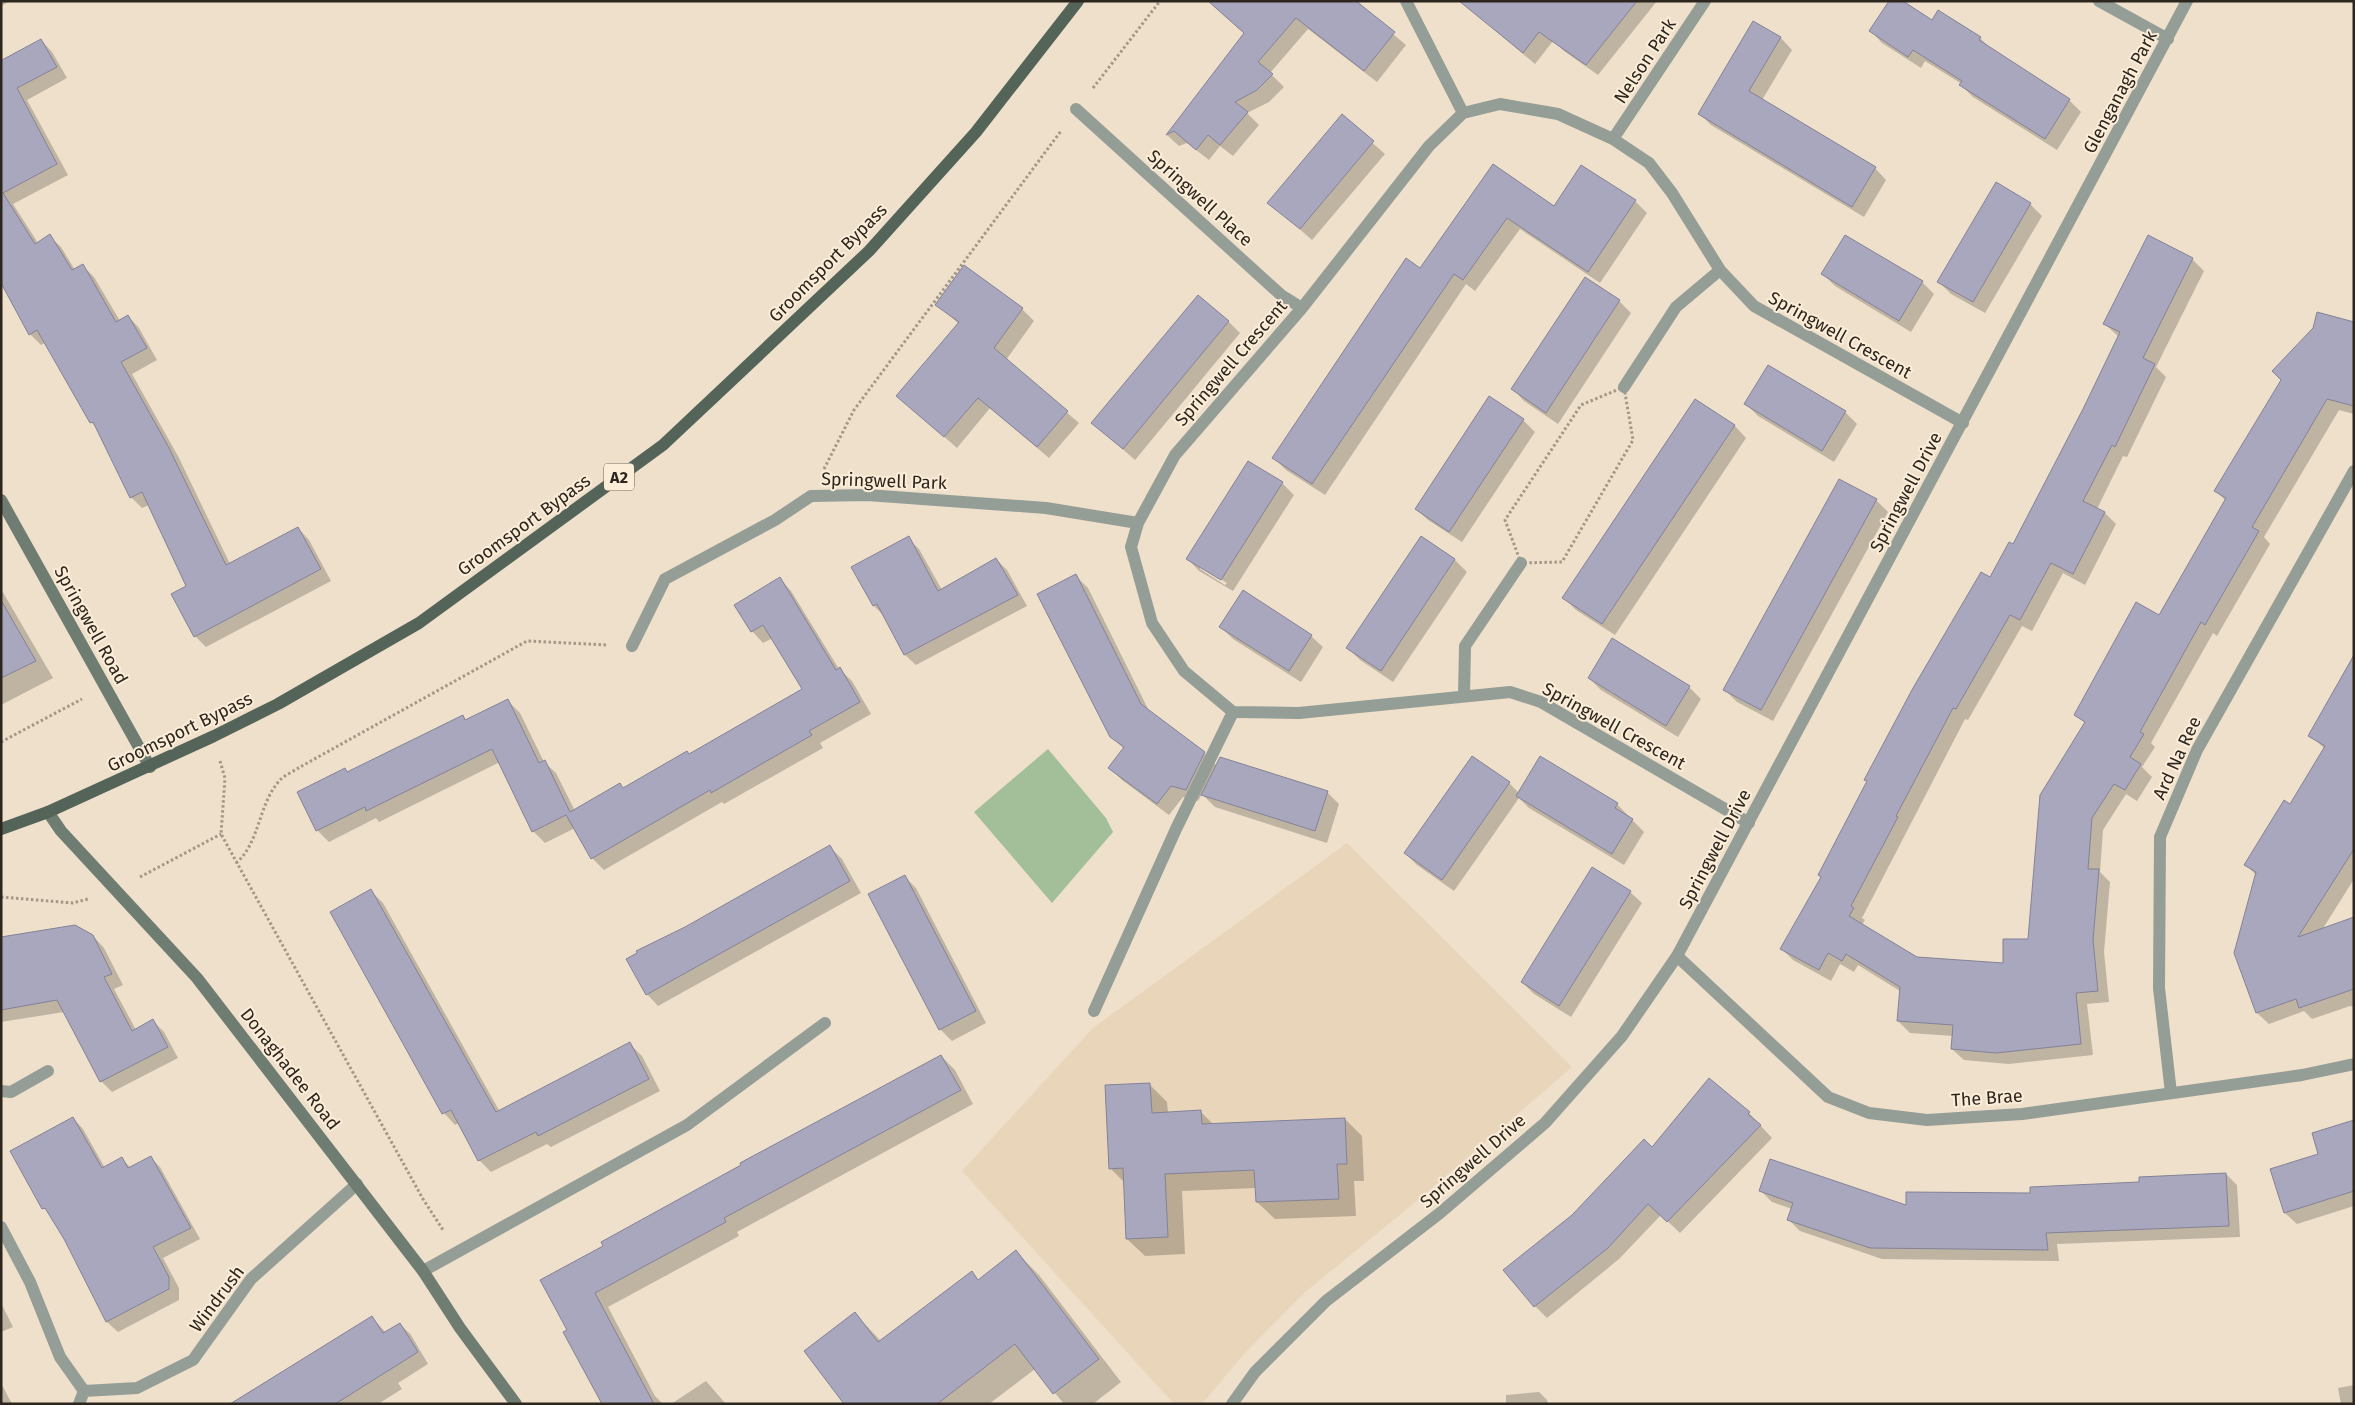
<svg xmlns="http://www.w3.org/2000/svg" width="2355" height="1405" font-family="'Fira Sans',sans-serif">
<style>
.built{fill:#e9d5ba}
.green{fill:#a2bf9a}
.shadow{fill:#0003;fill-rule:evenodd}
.building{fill:#a9a7be;stroke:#838297}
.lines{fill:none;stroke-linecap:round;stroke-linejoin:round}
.path{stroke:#a39787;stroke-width:3;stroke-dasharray:2.5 2.5;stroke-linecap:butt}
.lane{stroke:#949d96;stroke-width:12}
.street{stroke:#949d96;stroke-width:12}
.secondary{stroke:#6f7c71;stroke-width:12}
.primary{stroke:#546458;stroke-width:12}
.labels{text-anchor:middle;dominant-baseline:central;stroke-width:4;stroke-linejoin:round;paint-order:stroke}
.shield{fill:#fcedd8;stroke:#6a6256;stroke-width:1}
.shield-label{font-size:16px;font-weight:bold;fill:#2c261e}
.street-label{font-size:18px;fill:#2c261e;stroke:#fcedd8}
</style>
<rect width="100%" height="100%" fill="#efe0cb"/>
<path class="built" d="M1347,843L1572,1067L1423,1196L1304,1293L1244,1354L1202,1404H1174L962,1171L1093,1028Z"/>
<path class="green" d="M1048,749L1106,818L1113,832L1052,903L974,812Z"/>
<path class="shadow" d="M1,1H10L1,6Z
M1208,1H1354L1406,45L1377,82L1308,29L1270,73L1284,87L1269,102L1247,113L1259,125L1233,156L1220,146L1209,160L1187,143L1179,146L1167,135L1245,34Z
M1583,1H1657L1598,75L1564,51L1553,41L1535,64L1477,15Z
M1753,22L1781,38L1792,50L1762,100L1875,168L1886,180L1864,217L1711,125L1699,113Z
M1932,22L1980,38L1992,50L2069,100L2081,112L2057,150L1973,97L1961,85L1962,84L1925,61L1921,68L1882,43L1871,31Z
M41,40L52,52L67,78L27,100L68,175L13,204L38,243L49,236L61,247L75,270L83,266L94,277L120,321L128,316L139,328L157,360L132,374L179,458L230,564L298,528L309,540L331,581L206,647L195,636L188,586L149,505L142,508L131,497L98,429L91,422L46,342L41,345L30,334L1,281V62Z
M1342,116L1385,154L1312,240L1269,202Z
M1494,165L1554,208L1635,201L1647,213L1600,283L1520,229L1475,291L1466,284L1325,495L1286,470L1274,458L1420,270Z
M2030,204L2042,216L1985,313L1951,294L1939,282Z
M1846,237L1922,282L1934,294L1911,332L1835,286L1823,274Z
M2192,259L2204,271L2156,367L2166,377L2127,457L2123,456L2097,509L2105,513L2116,524L2085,585L2063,573L2032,631L2022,626L1968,720L1965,719L1862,918L1865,920L1862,925L1916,959L2004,965L2030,940L2086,724L2076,714L2160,617L2226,501L2216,491L2354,323V414L2339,410L2264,537L2270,544L2217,636L2213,633L2151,743L2155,747L2142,767L2152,777L2137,801L2126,794L2103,830L2100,872L2110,882L2104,952L2109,1002L2087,1004L2093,1055L2009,1064L1964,1060L1952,1049L1953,1036L1910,1033L1898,1021L1900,991L1858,965L1854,972L1840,964L1831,981L1793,960L1782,949L1990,578L2013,545L2084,409L2119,337L2105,324Z
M1586,278L1619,301L1631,313L1558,424L1524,401L1513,389Z
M937,305L1022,309L1034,321L1006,360L1079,423L1049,458L990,408L957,448L898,396L959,324Z
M1228,321L1240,333L1135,460L1093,423Z
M1769,366L1845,412L1857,424L1834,462L1758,416L1746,404Z
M1696,400L1735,426L1746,438L1615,635L1576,610L1564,598Z
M1523,420L1535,432L1462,542L1428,520L1416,509Z
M1282,483L1294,495L1233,591L1199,571L1188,559ZM1200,566L1227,583L1225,585L1200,569Z
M1876,500L1888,512L1773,721L1737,702L1725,690Z
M908,538L919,549L942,590L996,559L1007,570L1027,606L916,665L905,655L885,617L874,606Z
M1421,538L1455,560L1467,572L1393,682L1360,660L1348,648Z
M1076,576L1088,588L1150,713L1204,753L1217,766L1327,792L1339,804L1327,843L1215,807L1202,794L1198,801L1183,797L1169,815L1122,780L1110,768L1124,749L1111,736Z
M780,579L791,591L839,669L852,681L871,714L820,743L823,748L724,804L722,802L604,870L592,858L575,828L545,843L533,831L500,762L379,822L376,818L329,842L317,830L345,770L348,773L462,716L467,721L508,701L520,713L544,762L556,773L575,811L624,789L689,755L804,689L773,638L763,643L752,631Z
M1,589L53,678L1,705Z
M1221,627L1311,636L1323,647L1301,682L1233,639Z
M2354,654V879L2322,930L2354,918V1007L2350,1006L2312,1019L2304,1011L2269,1024L2257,1013L2236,953L2256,875L2245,864L2291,805L2325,749L2310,735Z
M1589,678L1689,687L1701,699L1678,737L1601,690Z
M1472,757L1509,783L1519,793L1617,804L1644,832L1624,865L1529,808L1519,798L1454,891L1417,865L1405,853Z
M830,847L842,859L861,893L658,1006L647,994L685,928Z
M904,876L916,888L986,1023L952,1041L940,1029Z
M371,891L383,903L500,1112L630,1044L642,1056L660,1091L551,1147L547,1144L491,1172L479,1160L459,1123L455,1125L444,1113L331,913Z
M1630,892L1642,903L1571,1017L1534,994L1522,982Z
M93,936L104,948L123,985L114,989L136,1030L153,1021L164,1032L178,1058L112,1092L101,1081L64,1012L1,1022V938Z
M941,1056L955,1070L973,1104L737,1232L739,1236L608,1307L655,1396L663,1404H604L569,1330L605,1246Z
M1150,1085L1167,1102L1168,1113L1200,1111L1214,1125L1345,1119L1362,1136L1364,1181H1354L1356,1216L1275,1219L1257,1202L1256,1188L1182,1191L1185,1254L1145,1256L1127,1239L1125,1183L1110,1168Z
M1749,1113L1772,1138L1680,1233L1661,1215L1619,1259L1547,1318L1535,1306L1573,1215L1652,1149Z
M73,1118L83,1129L105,1168L122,1159L131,1168L150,1157L160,1167L200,1239L163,1258L179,1288V1300L118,1332L107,1322L65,1239L51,1216L44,1208Z
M2354,1121V1206L2297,1224L2285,1213L2320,1155Z
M2226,1174L2237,1185L2240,1237L2057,1244L2059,1261L1882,1259L1800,1231L1789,1220L1792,1209L1772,1202L1761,1191L1907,1206Z
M1016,1252L1039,1275L1121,1382L1093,1404H1064L1035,1369L989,1404H846L855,1314L881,1341L972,1273L979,1281Z
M1,1303L13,1327L1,1332Z
M372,1317L386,1333L400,1324L411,1335L428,1364L398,1383L402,1389L378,1404H230Z
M706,1381L726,1404H671Z
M1,1383L12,1404H1Z
M2354,1385V1404H2341L2338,1388Z
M1539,1392L1547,1400L1548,1404H1506V1395Z"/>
<path class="building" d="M1208,1H1356L1395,32L1364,71L1296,18L1258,62L1273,74L1257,90L1235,102L1248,112L1220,145L1208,135L1196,150L1174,131L1166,135L1244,33Z
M1459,1H1637L1586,65L1539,32L1523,53Z
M1889,1H1903L1932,20L1938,10L1981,37L1979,40L2070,99L2045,139L1959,85L1962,81L1913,50L1908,57L1869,31Z
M1753,21L1781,37L1749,91L1876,167L1852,207L1698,114Z
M41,39L57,67L17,88L57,164L3,193L35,244L50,234L72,270L83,264L116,322L128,315L147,348L121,362L168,446L226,565L298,527L321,569L194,637L171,594L186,586L142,492L130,498L93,422L90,423L37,330L29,335L1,283V59L2,60Z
M1342,114L1374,141L1300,229L1267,203Z
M1493,164L1554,206L1581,165L1636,200L1588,272L1507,218L1463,280L1454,274L1312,484L1272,458L1406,258L1420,268Z
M1996,182L2031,203L1973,302L1937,282Z
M1845,235L1923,281L1899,321L1821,274Z
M2148,235L2193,258L2143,358L2155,364L2115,447L2112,445L2083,501L2105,512L2073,574L2051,563L2020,620L2010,615L1956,709L1953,708L1896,816L1898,817L1851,906L1854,908L1849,916L1917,957L2003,963V939H2028L2040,795L2085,722L2074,715L2136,602L2159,615L2226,498L2214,491L2281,380L2272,371L2313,328L2317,312L2354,322V406L2327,399L2252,527L2259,531L2205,625L2201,622L2140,732L2144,734L2130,757L2141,764L2125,790L2114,784L2092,818L2088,869H2099L2093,940L2098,991L2076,993L2081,1044L1996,1053L1951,1049L1953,1025L1897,1021L1900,987L1846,954L1842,961L1828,953L1819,970L1780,949L1821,877L1818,875L1867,781L1864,780L1913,688L1981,572L1990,577L2009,542L2013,544L2083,409L2120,332L2103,324Z
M964,265L1023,308L994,348L1068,411L1037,447L978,398L944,437L896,396L959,322L935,305Z
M1585,277L1620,300L1546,413L1511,389Z
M1198,295L1229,321L1123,449L1091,423Z
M1768,365L1846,411L1822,451L1744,404Z
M1489,396L1524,419L1449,532L1415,509Z
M1695,399L1735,425L1602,624L1562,598Z
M1248,461L1283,482L1221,580L1186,559Z
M1839,479L1877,499L1761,710L1723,690Z
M909,536L938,591L996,558L1018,595L904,655L877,604L873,606L851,567Z
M1421,536L1455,559L1381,671L1346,648Z
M1076,574L1141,704L1205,752L1186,790L1171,786L1157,804L1108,768L1124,747L1110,737L1037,594Z
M780,577L836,670L840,667L860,702L809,731L812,735L711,793L710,790L591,859L566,815L532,832L492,749L366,811L365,807L316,831L297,792L345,768L347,772L463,715L465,720L508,699L539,763L545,760L570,812L620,783L623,788L687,751L689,754L802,689L763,625L751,632L734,605Z
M1243,590L1312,635L1289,671L1219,627Z
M1,600L36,661L1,678Z
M1612,638L1690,686L1666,726L1588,678Z
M2354,655V849L2298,937L2354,917V989L2299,1008L2296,999L2256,1013L2234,953L2256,872L2244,865L2284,800L2290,804L2325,746L2308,736Z
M1472,756L1510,782L1442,880L1404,853Z
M1540,756L1618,803L1615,808L1633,819L1612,854L1516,796Z
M1220,757L1328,791L1315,831L1201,795Z
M830,845L850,881L646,995L626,959L637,953L636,951L685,927Z
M1592,867L1631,891L1559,1006L1521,982Z
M905,875L976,1011L939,1030L868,894Z
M371,889L496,1112L630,1042L649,1079L538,1136L536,1132L478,1161L451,1110L442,1114L330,912Z
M75,925L93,935L112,974L104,977L132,1031L153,1019L168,1047L100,1082L57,1000L1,1010V937Z
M941,1055L961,1090L724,1218L726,1222L595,1293L654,1404H602L563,1332L567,1330L540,1280L603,1246L601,1242L741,1165L740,1163Z
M1709,1078L1750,1112L1748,1114L1761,1125L1667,1222L1648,1204L1608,1248L1534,1307L1503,1270L1572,1215L1644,1139L1652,1147Z
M1150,1083L1152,1113L1201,1110L1202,1124L1345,1118L1347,1164H1337L1339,1199L1256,1202L1254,1170L1165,1174L1168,1237L1126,1239L1123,1168L1109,1169L1105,1085Z
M73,1117L102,1168L122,1157L128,1168L151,1156L191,1228L153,1247L169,1277V1289L106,1322L64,1239L45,1208L42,1209L10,1151Z
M2354,1120V1191L2284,1213L2270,1169L2318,1154L2312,1133Z
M1770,1159L1906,1205V1192L2030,1193V1187L2139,1182V1177L2226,1173L2229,1226L2046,1233L2048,1250L1870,1248L1787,1220L1793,1203L1759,1191Z
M1016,1250L1099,1359L1053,1394L1015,1344L937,1404H844L804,1351L855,1312L878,1342L972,1271L978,1280Z
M372,1316L383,1333L400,1323L418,1352L335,1404H230Z"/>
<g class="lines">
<path class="path" d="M1093,88L1160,1
M1624,387L1633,440L1562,562L1521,563L1505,520L1581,405Z
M824,469L854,410L1061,131
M1,742L82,699
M220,761L225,778L221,834L423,1199L443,1230
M236,863C260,843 258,804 280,780C285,775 294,771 300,767L527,641L607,645
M140,877L221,834
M1,897L73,903L88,899"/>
<path class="lane" d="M1094,1011L1176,829L1233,712"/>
<path class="street" d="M1406,1L1463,113
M2099,1L2168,39
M1076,109L1281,295L1302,308
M1613,139L1705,1
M1624,387L1676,307L1720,270
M632,646L665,579L775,520L811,496L867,495L1046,508L1138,523
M1464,695L1465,646L1521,563
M1749,823L1541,702L1510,692L1299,713L1233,712L1184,671L1152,623L1131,547L1138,523L1175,455L1302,308L1429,146L1463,113L1500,104L1558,114L1613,139L1649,163L1672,193L1720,270L1754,306L1963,423
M1677,956L1828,1097L1869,1113L1927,1120L2022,1114L2302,1075L2354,1064
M1,1091L11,1092L48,1071
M2171,1093L2159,988L2160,837L2197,750L2354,471
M1,1227L30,1282L60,1357L84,1391L79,1404
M423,1271L687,1125L825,1023
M84,1391L137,1388L193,1360L251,1279L357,1184
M1232,1404L1255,1372L1326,1301L1440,1213L1545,1123L1622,1036L1677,956L2187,1"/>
<path class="secondary" d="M1,500L150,767
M48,812L61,831L197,978L423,1271L460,1328L516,1404"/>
<path class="primary" d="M1,829L48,812L214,736L278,704L419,623L663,445L869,251L976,132L1078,1"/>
</g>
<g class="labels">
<rect class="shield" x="604" y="463.5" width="30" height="27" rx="4"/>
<g class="shield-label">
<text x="619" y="477">A2</text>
</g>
<g class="street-label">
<text transform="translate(1645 61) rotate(-57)">Nelson Park</text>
<text transform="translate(2120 92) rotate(-62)">Glenganagh Park</text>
<text transform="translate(1200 198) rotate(42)">Springwell Place</text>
<text transform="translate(828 263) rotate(-45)">Groomsport Bypass</text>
<text transform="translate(1840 335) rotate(29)">Springwell Crescent</text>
<text transform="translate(1231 363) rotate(-49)">Springwell Crescent</text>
<text transform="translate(884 481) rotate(2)">Springwell Park</text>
<text transform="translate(1906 492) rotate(-62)">Springwell Drive</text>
<text transform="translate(524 525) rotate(-36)">Groomsport Bypass</text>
<text transform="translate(91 625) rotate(61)">Springwell Road</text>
<text transform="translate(1614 726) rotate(29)">Springwell Crescent</text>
<text transform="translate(180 732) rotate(-26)">Groomsport Bypass</text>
<text transform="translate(2177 758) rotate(-65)">Ard Na Ree</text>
<text transform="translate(1715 849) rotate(-62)">Springwell Drive</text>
<text transform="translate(290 1069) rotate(52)">Donaghadee Road</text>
<text transform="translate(1987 1098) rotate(-4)">The Brae</text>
<text transform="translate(1473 1161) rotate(-41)">Springwell Drive</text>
<text transform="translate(217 1299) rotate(-53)">Windrush</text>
</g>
</g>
<rect width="2355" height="1405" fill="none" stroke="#2c261e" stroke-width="5"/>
</svg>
